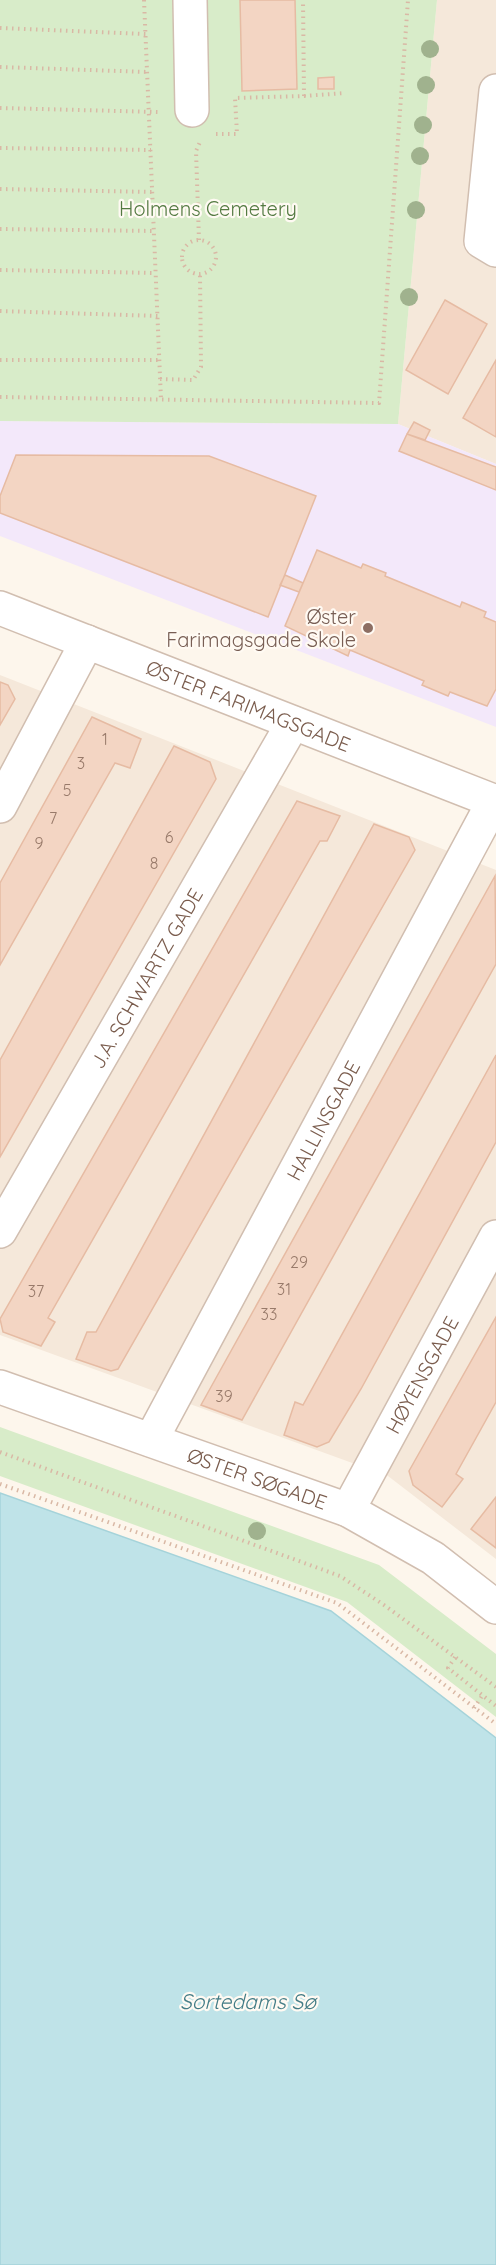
<svg xmlns="http://www.w3.org/2000/svg" width="496" height="2265" font-family="Quicksand,sans-serif">
<style>
.residential{fill:#f5e8da}
.education{fill:#f3e8fa}
.green{fill:#d8ecc9}
.water{fill:#bfe3e8;stroke:#a5d3da;stroke-width:1.5}
.building{fill:#f3d5c3;stroke:#e6bba3;stroke-width:1.5}
.lines{fill:none;stroke-linecap:round;stroke-linejoin:round}
.minor-casing{stroke:#d1beb0;stroke-width:36}
.path{stroke:#d9b8a5;stroke-width:4;stroke-dasharray:1.5 4.5;stroke-linecap:butt}
.minor{stroke:#fff;stroke-width:33}
.tree{fill:#a0b28e}
.education-dot{fill:#8d6e63;stroke:#fffaf3;stroke-width:2}
.labels{text-anchor:middle;dominant-baseline:central;stroke-width:4.5;stroke-linejoin:round;paint-order:stroke}
.number-label{font-size:16px;fill:#987a6a}
.park-label{font-size:20px;fill:#537a41;stroke:#fffaf3}
.education-label{font-size:20px;fill:#785e54;stroke:#fffaf3;text-anchor:end}
.street-label{font-size:20px;fill:#7a5c4d;stroke:#fffaf3}
.water-label{font-size:21px;font-style:italic;fill:#437c86;stroke:#fffaf3}
</style>
<rect width="100%" height="100%" fill="#fdf6ec"/>
<path class="residential" d="M437,0H496V464L398,424Z
M0,675L496,870V1559L388,1476L0,1335Z"/>
<path class="education" d="M0,421L398,424L496,464V727L0,536Z"/>
<path class="green" d="M0,0H437L398,424L0,421Z
M0,1427L379,1565L496,1654V1717L347,1602L0,1476Z"/>
<path class="water" d="M0,1493L331,1611L496,1738V2265H0Z"/>
<path class="building" d="M240,0H295L297,89L242,91Z
M334,77V89H318V78Z
M445,300L487,324L448,394L406,370Z
M496,360V437L463,418Z
M414,422L430,430L425,440L407,434Z
M407,434L496,467V490L399,451Z
M16,455L209,456L316,496L268,617L0,513V496Z
M317,550L361,568L363,564L386,573L385,576L460,607L462,602L486,612L484,617L496,622V689L487,706L450,692L448,696L422,685L424,681L350,650L348,656L285,626Z
M285,575L303,583L299,592L280,585Z
M0,682L8,685L15,699L0,725Z
M92,717L141,739L130,768L115,763L0,965V883Z
M174,746L210,762L216,779L0,1157V1060Z
M297,801L340,816L327,841H320L48,1318L55,1322L41,1346L3,1332L0,1319Z
M374,824L409,837L415,850L118,1369L111,1371L76,1359L87,1332H96Z
M495,876L496,964L242,1420L201,1405Z
M496,1055V1142L361,1389L329,1442L317,1447L284,1435L295,1402L303,1405Z
M496,1317V1402L456,1474L463,1479L442,1507L413,1485L409,1471Z
M496,1497V1548L471,1529Z"/>
<g class="lines">
<defs>
<g id="minor">
<path d="M190,0L192,110"/>
<path d="M496,91L481,241L496,250"/>
<path id="s1" d="M0,608L496,802"/>
<path d="M0,806L87,642"/>
<path id="s2" d="M0,1231L293,723"/>
<path id="s3" d="M0,1387L348,1510L433,1558L496,1607"/>
<path id="s4" d="M151,1440L494,801"/>
<path id="s5" d="M348,1510L496,1237"/>
</g>
</defs>
<use href="#minor" class="minor-casing"/>
<path class="path" d="M144,0L161,400
M0,28L146,34
M0,67L148,72
M304,96L345,93
M0,108L158,112
M216,134H237L235,98L304,96L303,0
M0,148L151,150
M0,189L152,192
M0,229L154,231
M199,240L196,151L200,142
M182 257a17 17 0 1 1 34 0a17 17 0 1 1-34 0Z
M0,270L156,273
M0,311L158,316
M0,360H159
M160,379L193,380L201,367L200,275
M0,397L379,403L408,0
M0,1452L340,1576L384,1605L496,1687
M0,1484L337,1603L496,1724
M455,1657L448,1668L496,1706
M474,1708L482,1696"/>
<use href="#minor" class="minor"/>
</g>
<g class="tree">
<circle cx="430" cy="49" r="9"/>
<circle cx="426" cy="85" r="9"/>
<circle cx="423" cy="125" r="9"/>
<circle cx="420" cy="156" r="9"/>
<circle cx="416" cy="210" r="9"/>
<circle cx="409" cy="297" r="9"/>
<circle cx="257" cy="1531" r="9"/>
</g>
<circle class="education-dot" cx="368" cy="628" r="6"/>
<g class="labels">
<g class="number-label">
<text x="105" y="739">1</text>
<text x="81" y="763">3</text>
<text x="67" y="790">5</text>
<text x="53" y="818">7</text>
<text x="169" y="837">6</text>
<text x="39" y="843">9</text>
<text x="154" y="863">8</text>
<text x="299" y="1262">29</text>
<text x="284" y="1289">31</text>
<text x="36" y="1291">37</text>
<text x="269" y="1314">33</text>
<text x="224" y="1396">39</text>
</g>
<g class="park-label">
<text x="208" y="208">Holmens Cemetery</text>
</g>
<g class="education-label">
<text x="356" y="616">Øster<tspan x="356" dy="23">Farimagsgade Skole</tspan></text>
</g>
<g class="street-label">
<text stroke="none"><textPath href="#s1" startOffset="267">ØSTER FARIMAGSGADE</textPath></text>
<text stroke="none"><textPath href="#s2" startOffset="292">J.A. SCHWARTZ GADE</textPath></text>
<text stroke="none"><textPath href="#s4" startOffset="363">HALLINSGADE</textPath></text>
<text stroke="none"><textPath href="#s5" startOffset="154">HØYENSGADE</textPath></text>
<text stroke="none"><textPath href="#s3" startOffset="273">ØSTER SØGADE</textPath></text>
</g>
<g class="water-label">
<text x="248" y="2001">Sortedams Sø</text>
</g>
</g>
</svg>
